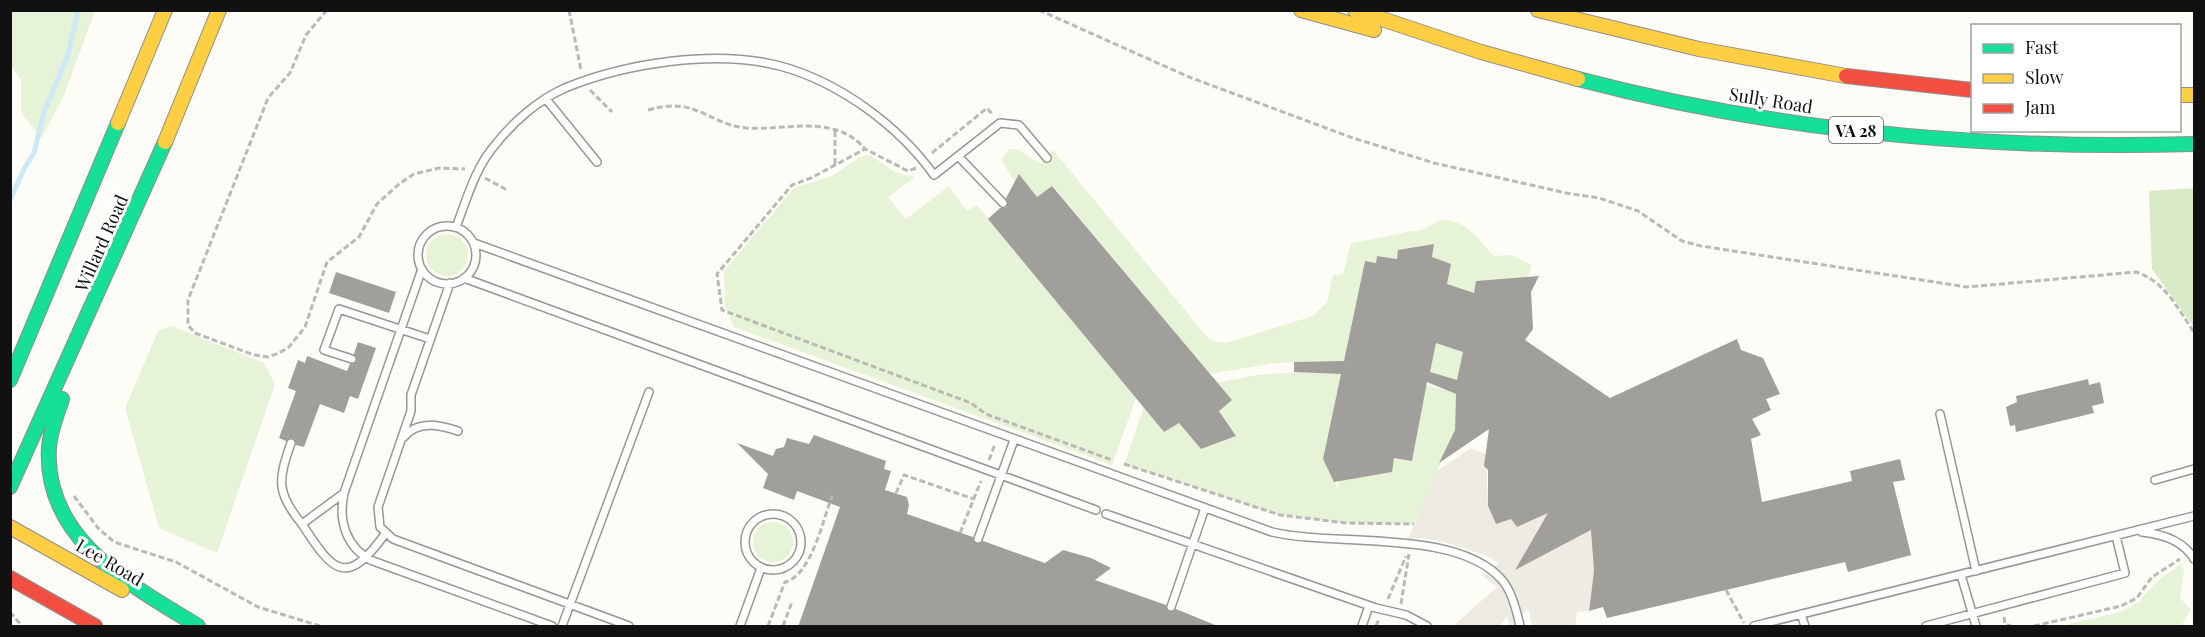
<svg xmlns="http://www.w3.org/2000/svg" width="2205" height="637" font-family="'Playfair Display',serif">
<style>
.green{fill:#e7f3d7}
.forest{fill:#d8eac5}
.plaza{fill:#edebe2}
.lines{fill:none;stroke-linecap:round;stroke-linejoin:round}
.stream{stroke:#cde8f7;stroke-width:5}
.building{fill:#a19f9c;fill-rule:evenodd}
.lane-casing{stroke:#979795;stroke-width:10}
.fast-casing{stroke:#8e8d8b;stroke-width:16}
.slow-casing{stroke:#8e8d8b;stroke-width:16}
.jam-casing{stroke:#8e8d8b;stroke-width:16}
.path{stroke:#b9b9b8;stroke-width:3;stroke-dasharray:6 3;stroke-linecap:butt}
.lane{stroke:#fffffe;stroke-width:7}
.fast{stroke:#16e098;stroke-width:14}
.slow{stroke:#ffcf43;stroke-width:14}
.jam{stroke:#f24e42;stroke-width:14}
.labels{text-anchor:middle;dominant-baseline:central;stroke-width:6;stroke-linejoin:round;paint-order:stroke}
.shield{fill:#fff;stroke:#585858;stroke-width:1.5}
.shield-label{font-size:16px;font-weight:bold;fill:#111}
.street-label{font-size:18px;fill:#111;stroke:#fff}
</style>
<rect width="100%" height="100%" fill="#fdfcf7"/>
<path class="green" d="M10,11H95L63,98L41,139L21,112V80L11,65Z
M1009,149H1017L1041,164L1053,150L1208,338L1215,342L1226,343L1313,316L1327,302L1333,275L1343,274L1351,243L1400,234C1407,230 1413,232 1422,230C1428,228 1437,220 1443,220C1469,221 1478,240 1494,256L1512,255L1532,265L1528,277L1476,281L1460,381L1429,374L1451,264L1432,257L1434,244L1398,250L1397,259L1377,256L1376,263L1365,261L1344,361L1275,363L1210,374L1053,186L1037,197L1020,175L1015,182L1001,160Z
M870,155L895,172L915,177L888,197L906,219L949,186L967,211L977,205L1136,398L1112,465L734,327L725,306L724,271L794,188L832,176L860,157Z
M426 255a21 21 0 1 1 42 0a21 21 0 1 1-42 0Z
M171,326L264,363L275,384L217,553L159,528L125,408L158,331Z
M1303,372L1341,374L1323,459L1338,488L1339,478L1392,472L1394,458L1412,461L1426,385L1456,393L1455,430L1414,524L1346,523L1280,515L1124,464L1144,407L1164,432L1179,423L1201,449L1236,436L1219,411L1218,383L1256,375Z
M753 542a20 20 0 1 1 40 0a20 20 0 1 1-40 0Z
M2181,564L2184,571L2180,598L2191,610L2181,626H2061L2120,612L2139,602L2156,582Z"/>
<path class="forest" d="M2194,188V327L2152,269L2149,191Z"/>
<path class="plaza" d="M1471,448L1486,454L1488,506L1496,524L1511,519L1517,527L1548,513L1516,569L1614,518L1605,549L1592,554L1594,571L1589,611L1577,612L1575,626H1532L1528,608L1512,626H1509L1507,616L1500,626H1453L1497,587L1482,575L1499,563L1487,556L1445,542L1421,538L1408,539L1437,471Z"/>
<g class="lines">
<path class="stream" d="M10,200L25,167L34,153L44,112L68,55L78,10"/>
</g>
<path class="building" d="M1019,174L1037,197L1052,186L1232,400L1219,411L1236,436L1201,449L1179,423L1164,432L988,219L1000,208L1007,207L1006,198Z
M1434,244L1432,257L1451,264L1447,284L1474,293L1476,281L1539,276L1531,292L1533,329L1525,340L1610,398L1737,339L1741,350L1763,358L1780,394L1766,399L1771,410L1752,419L1761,435L1751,439L1762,502L1852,481L1850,471L1900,459L1905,480L1893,482L1911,555L1848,572L1845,562L1607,618L1603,607L1589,611L1594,571L1591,530L1515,570L1548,513L1517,527L1511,519L1496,524L1488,506V470L1484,466L1489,429L1439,463L1455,430L1456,394L1427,382L1412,461L1394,458L1392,472L1334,482L1323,459L1341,374L1294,372V362L1344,361L1365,261L1376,263L1377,256L1397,259L1398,250ZM1436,343L1463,352L1457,380L1430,372Z
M336,272L396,292L389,313L329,293Z
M358,342L376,348L358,399L350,396L344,413L320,404L304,447L296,445L293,438L286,441L279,438L296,391L288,388L298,360L305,363L307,356L347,371L350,364L357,361L354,354Z
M2088,379L2089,385L2100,382L2104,403L2092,406L2094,413L2016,432L2015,425L2010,426L2006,407L2017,402L2016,396Z
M814,435L886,461L884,469L891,471L885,490L907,497L909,505L907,514L973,537L977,544L983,541L1045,563L1063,550L1091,558L1111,568L1095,580L1166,605L1169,612L1176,609L1220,627H798L840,507L797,491L794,500L763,488L768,474L737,443L773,456L776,449L784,447L787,438L809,444Z"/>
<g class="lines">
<defs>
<path id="lane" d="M546,99L597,162
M958,156L1003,203
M418 255a29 29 0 1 1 58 0a29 29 0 1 1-58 0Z
M456,227C467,199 475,168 495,145C513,122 538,100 565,88C626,63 716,49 780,66C839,82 898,125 934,175L1000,123L1019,125L1047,158
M474,243L1272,532C1335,547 1457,528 1502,580C1512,591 1517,612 1520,626
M422,269L344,493C338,521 346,548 373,561L552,626
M464,278L1096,510
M450,283L411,395V411L378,507L380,527L393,539L629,626
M352,359L324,350L339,309L430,339
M1940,414L1976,571
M404,437C418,420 439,425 458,431
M291,443C278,480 276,493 302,524L344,493
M2155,480L2194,469
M1106,514L1376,608L1406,615L1427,626
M745 542a28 28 0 1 1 56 0a28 28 0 1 1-56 0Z
M302,524C333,572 346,588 385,534
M2142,532C2162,534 2183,540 2194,559
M978,539L1014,440
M1961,575L1976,626
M1171,607L1205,508
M1801,614L1805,626
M562,626L649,392
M740,626L761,568
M1362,626L1369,606
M1754,626L2194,516
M1926,626L2125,573L2116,536"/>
<path id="fast" d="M1578,79C1779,132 1986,150 2194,144
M10,380L118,123
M62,399C57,415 50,431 49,447C43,539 131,585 198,626
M10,487L165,142"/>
<path id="slow" d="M1301,10L1374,30
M1355,10L1481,52L1578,79
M1538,10L1699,49L1846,76
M2180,95H2194
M118,123L165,10
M165,142L219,10
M10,527L122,590"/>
<path id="jam" d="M1846,76L1972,90
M10,578L95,626"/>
</defs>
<use href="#lane" class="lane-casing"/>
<use href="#fast" class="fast-casing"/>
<use href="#slow" class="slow-casing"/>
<use href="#jam" class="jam-casing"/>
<path class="path" d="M327,10L306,35L290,73L268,98L188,300V325L195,333L254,355L268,357L279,353L289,347L305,327L327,262L359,237L377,204L399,184L414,174L439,168L465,169
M569,10L581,70
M1039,10L1189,77L1353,138L1434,163L1566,193L1599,198L1638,211L1682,241L1701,246L1967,287L2136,272C2166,282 2177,308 2194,332
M590,90L612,112
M648,110C697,96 705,123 746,128C785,131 835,113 865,149
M932,153L987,108L993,115
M835,164V131
M916,168L908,171L865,149L811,178L792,185L717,274L722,310L971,403L986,414L1112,460
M485,178L507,190
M989,460L995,444
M1124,464L1280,515L1346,523L1414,524
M896,493L904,475L974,499
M74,496L98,528L114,542L176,562L258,607L320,626
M960,533L981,481
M1726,590L1744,623
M1388,599L1406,556
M1401,604L1409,554
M10,612L22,626
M2004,617L2005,624L2011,626
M768,626L785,582C811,576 823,520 832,496
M783,626L792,602
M1376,626L1379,619
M2034,626L2121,606L2137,598L2152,577L2180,559"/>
<use href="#lane" class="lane"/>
<use href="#fast" class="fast"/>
<use href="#slow" class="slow"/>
<use href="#jam" class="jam"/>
</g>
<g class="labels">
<rect class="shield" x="1829" y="117" width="54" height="26" rx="4.5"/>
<g class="shield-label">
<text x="1856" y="130">VA 28</text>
</g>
<g class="street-label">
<text transform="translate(1771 100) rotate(9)">Sully Road</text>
<text transform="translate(101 243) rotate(-66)">Willard Road</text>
<text transform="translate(110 562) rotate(30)">Lee Road</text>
</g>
</g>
<rect width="2205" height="637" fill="none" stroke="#111111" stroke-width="24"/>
<rect x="1971" y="24" width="210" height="108" fill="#ffffff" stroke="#a0a0a0" stroke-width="1.5"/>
<rect x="1983" y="44" width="30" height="9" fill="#16e098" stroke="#a0a0a0" stroke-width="1.5"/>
<text x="2025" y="54" font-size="18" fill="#111111">Fast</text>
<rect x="1983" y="74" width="30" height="9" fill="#ffcf43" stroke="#a0a0a0" stroke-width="1.5"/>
<text x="2025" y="84" font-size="18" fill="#111111">Slow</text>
<rect x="1983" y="104" width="30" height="9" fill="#f24e42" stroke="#a0a0a0" stroke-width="1.5"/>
<text x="2025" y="114" font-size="18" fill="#111111">Jam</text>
</svg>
